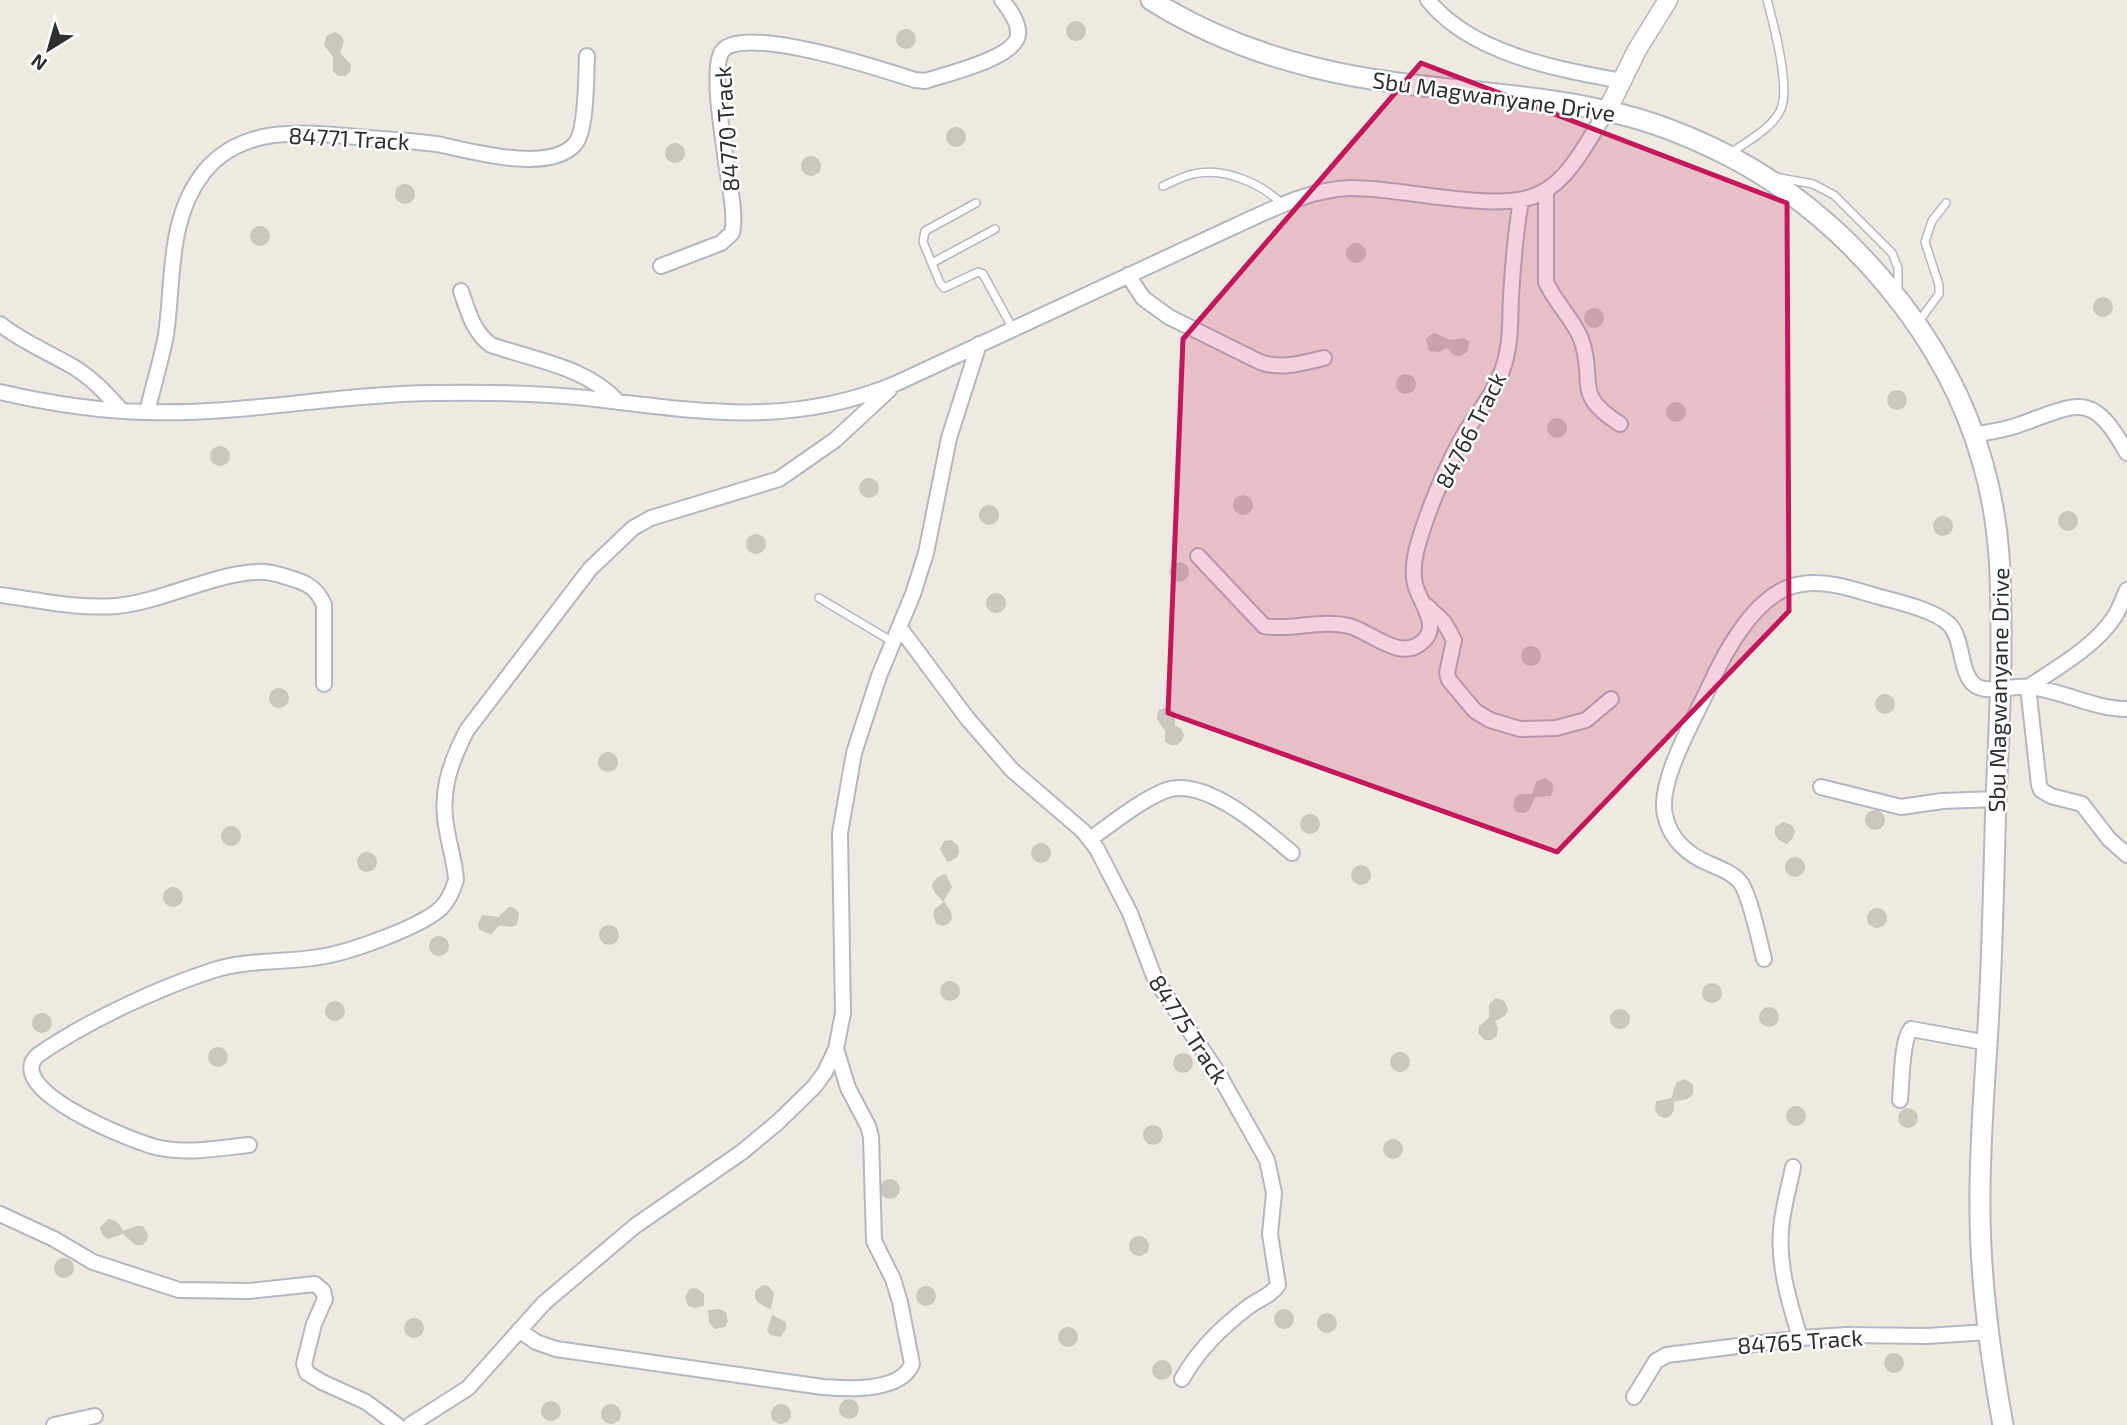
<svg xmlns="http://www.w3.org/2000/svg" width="2127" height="1425" font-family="'Exo 2',sans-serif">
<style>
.building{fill:#cbc6c0;stroke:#cac6ba;stroke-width:2}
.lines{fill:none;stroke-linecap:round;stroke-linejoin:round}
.service-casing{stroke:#b4b6c0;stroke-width:10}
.minor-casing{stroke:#b4b6c0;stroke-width:18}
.tertiary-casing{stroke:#b4b6c0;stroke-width:21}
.secondary-casing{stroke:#b4b6c0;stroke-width:23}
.service{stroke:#fff;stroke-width:7}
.minor{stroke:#fff;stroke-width:14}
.tertiary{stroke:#fff;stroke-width:18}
.secondary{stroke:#fff;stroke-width:19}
.marked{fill:#c2185b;fill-opacity:0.2;stroke:#c2185b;stroke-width:5;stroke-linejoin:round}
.labels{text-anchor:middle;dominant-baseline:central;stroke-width:5;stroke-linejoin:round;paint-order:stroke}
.street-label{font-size:23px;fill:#2e2e2e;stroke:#fff}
</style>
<rect width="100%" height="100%" fill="#efeae1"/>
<path class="building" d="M1067 31a9 9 0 1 1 18 0a9 9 0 1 1-18 0Z
M897 39a9 9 0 1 1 18 0a9 9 0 1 1-18 0Z
M335,33L340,36L343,41L339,53L350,65L349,71L345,75H339L334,71V56L325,45L327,37Z
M947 137a9 9 0 1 1 18 0a9 9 0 1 1-18 0Z
M666 153a9 9 0 1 1 18 0a9 9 0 1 1-18 0Z
M802 166a9 9 0 1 1 18 0a9 9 0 1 1-18 0Z
M396 194a9 9 0 1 1 18 0a9 9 0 1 1-18 0Z
M251 236a9 9 0 1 1 18 0a9 9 0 1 1-18 0Z
M1347 253a9 9 0 1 1 18 0a9 9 0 1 1-18 0Z
M2094 307a9 9 0 1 1 18 0a9 9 0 1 1-18 0Z
M1585 318a9 9 0 1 1 18 0a9 9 0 1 1-18 0Z
M1434,334L1450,341L1464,339L1468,342L1467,351L1460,355L1454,354L1447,346L1439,351L1430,350L1427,339Z
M1397 384a9 9 0 1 1 18 0a9 9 0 1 1-18 0Z
M1888 400a9 9 0 1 1 18 0a9 9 0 1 1-18 0Z
M1667 412a9 9 0 1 1 18 0a9 9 0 1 1-18 0Z
M1548 428a9 9 0 1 1 18 0a9 9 0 1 1-18 0Z
M211 456a9 9 0 1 1 18 0a9 9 0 1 1-18 0Z
M860 488a9 9 0 1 1 18 0a9 9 0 1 1-18 0Z
M1234 505a9 9 0 1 1 18 0a9 9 0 1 1-18 0Z
M980 515a9 9 0 1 1 18 0a9 9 0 1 1-18 0Z
M2059 521a9 9 0 1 1 18 0a9 9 0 1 1-18 0Z
M1934 526a9 9 0 1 1 18 0a9 9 0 1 1-18 0Z
M747 544a9 9 0 1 1 18 0a9 9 0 1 1-18 0Z
M1170 572a9 9 0 1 1 18 0a9 9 0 1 1-18 0Z
M987 603a9 9 0 1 1 18 0a9 9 0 1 1-18 0Z
M1522 656a9 9 0 1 1 18 0a9 9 0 1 1-18 0Z
M270 698a9 9 0 1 1 18 0a9 9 0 1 1-18 0Z
M1876 704a9 9 0 1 1 18 0a9 9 0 1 1-18 0Z
M1167,708L1174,713V726L1180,729L1183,735L1181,740L1177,744H1171L1166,741V730L1158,719L1159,711Z
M599 762a9 9 0 1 1 18 0a9 9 0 1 1-18 0Z
M1545,779L1552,784V790L1550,795L1535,796L1528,810L1523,812L1517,811L1514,806L1516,798L1520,795H1533L1537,782Z
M1866 820a9 9 0 1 1 18 0a9 9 0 1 1-18 0Z
M1301 824a9 9 0 1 1 18 0a9 9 0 1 1-18 0Z
M1783,823L1791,826L1794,831L1792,837L1787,843L1779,839L1776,834V828Z
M222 836a9 9 0 1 1 18 0a9 9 0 1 1-18 0Z
M951,841L957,846L958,852L956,857L948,861L941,849L945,842Z
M1032 853a9 9 0 1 1 18 0a9 9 0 1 1-18 0Z
M358 862a9 9 0 1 1 18 0a9 9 0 1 1-18 0Z
M1786 867a9 9 0 1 1 18 0a9 9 0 1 1-18 0Z
M1352 875a9 9 0 1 1 18 0a9 9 0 1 1-18 0Z
M945,875L951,887L943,900L935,891L933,885L938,878Z
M164 897a9 9 0 1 1 18 0a9 9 0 1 1-18 0Z
M944,903L950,912L951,918L948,923L943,925L937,923L934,915L935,910Z
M509,908L514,909L518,913L516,924L511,926L499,924L491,933L480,929L479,924L483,916L499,918Z
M1868 918a9 9 0 1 1 18 0a9 9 0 1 1-18 0Z
M600 935a9 9 0 1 1 18 0a9 9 0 1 1-18 0Z
M430 946a9 9 0 1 1 18 0a9 9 0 1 1-18 0Z
M941 991a9 9 0 1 1 18 0a9 9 0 1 1-18 0Z
M1703 993a9 9 0 1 1 18 0a9 9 0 1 1-18 0Z
M1496,999L1504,1002L1507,1010L1504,1015L1494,1021L1497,1029L1496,1035L1491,1039H1485L1479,1033L1480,1027L1490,1018V1005Z
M326 1011a9 9 0 1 1 18 0a9 9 0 1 1-18 0Z
M1760 1017a9 9 0 1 1 18 0a9 9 0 1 1-18 0Z
M1611 1019a9 9 0 1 1 18 0a9 9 0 1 1-18 0Z
M33 1023a9 9 0 1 1 18 0a9 9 0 1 1-18 0Z
M209 1057a9 9 0 1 1 18 0a9 9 0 1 1-18 0Z
M1391 1062a9 9 0 1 1 18 0a9 9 0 1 1-18 0Z
M1174 1063a9 9 0 1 1 18 0a9 9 0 1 1-18 0Z
M1685,1080L1692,1085V1094L1687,1098L1673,1101V1110L1670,1115L1665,1117L1659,1115L1656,1110L1657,1102L1672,1099L1677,1083Z
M1787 1116a9 9 0 1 1 18 0a9 9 0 1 1-18 0Z
M1899 1118a9 9 0 1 1 18 0a9 9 0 1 1-18 0Z
M1144 1135a9 9 0 1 1 18 0a9 9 0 1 1-18 0Z
M1384 1149a9 9 0 1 1 18 0a9 9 0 1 1-18 0Z
M881 1189a9 9 0 1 1 18 0a9 9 0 1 1-18 0Z
M109,1220L117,1223L123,1232L137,1227H142L147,1234L146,1240L142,1244H136L123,1233L108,1238L103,1234L101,1228Z
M1130 1246a9 9 0 1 1 18 0a9 9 0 1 1-18 0Z
M55 1268a9 9 0 1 1 18 0a9 9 0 1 1-18 0Z
M763,1286L768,1287L773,1294L770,1308L759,1302L756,1298V1292Z
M917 1296a9 9 0 1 1 18 0a9 9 0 1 1-18 0Z
M696,1289L703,1294V1305L695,1307L689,1305L686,1297L690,1290Z
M719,1310L725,1313L727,1321L724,1326L715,1328L710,1322L709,1311Z
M1275 1319a9 9 0 1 1 18 0a9 9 0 1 1-18 0Z
M1318 1323a9 9 0 1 1 18 0a9 9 0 1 1-18 0Z
M773,1316L785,1323V1329L780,1336L771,1334L768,1330Z
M405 1328a9 9 0 1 1 18 0a9 9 0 1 1-18 0Z
M1059 1337a9 9 0 1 1 18 0a9 9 0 1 1-18 0Z
M1885 1363a9 9 0 1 1 18 0a9 9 0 1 1-18 0Z
M1153 1370a9 9 0 1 1 18 0a9 9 0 1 1-18 0Z
M840 1409a9 9 0 1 1 18 0a9 9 0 1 1-18 0Z
M542 1411a9 9 0 1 1 18 0a9 9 0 1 1-18 0Z
M772 1414a9 9 0 1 1 18 0a9 9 0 1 1-18 0Z
M602 1414a9 9 0 1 1 18 0a9 9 0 1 1-18 0Z"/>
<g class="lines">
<defs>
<path id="service" d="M1731,153C1747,141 1773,128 1781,109C1790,87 1774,25 1767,0
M1775,177L1813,184L1834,195L1892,253L1898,268V291
M1163,186C1172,182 1180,178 1189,175C1221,166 1260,182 1282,204
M976,203L925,231L923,242L940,283L944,288L978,272L983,274L1013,329
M932,263L995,229
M1917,324L1939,294V285L1925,242L1932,221L1946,203
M819,598L893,642"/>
<path id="minor" d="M1428,0C1471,54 1557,69 1622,81
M1546,190V282C1555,303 1573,318 1581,339C1597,383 1571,393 1620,424
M661,266L721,243L732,233C737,212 727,176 725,154C722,131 712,73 721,53C737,21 887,71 915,80L925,81C946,74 1017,58 1018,34C1019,22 1009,9 1002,0
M1128,275L1143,298L1169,317L1260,362C1281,370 1302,363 1324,358
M461,291C468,311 473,332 491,345C534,360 587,367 618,402
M0,324C22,342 48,352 72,366C92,378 106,393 121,410
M0,392C48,403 98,411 147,412C243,415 337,394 433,393C484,392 536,393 587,398C697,411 788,428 895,384L1235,226C1271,210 1309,189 1351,188C1401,187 1501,215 1541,193C1571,178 1589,138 1607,111
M147,412C153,387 161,361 166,335C174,279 167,219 204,172C244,122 312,133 368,138C393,140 417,141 442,145C474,152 550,173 575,144C587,131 586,74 587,56
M1973,435C1989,432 2006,430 2021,424C2080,403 2092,391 2127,453
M1198,556L1264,626C1291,631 1321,619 1349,626C1370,631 1400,662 1422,642C1442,626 1419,602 1415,584C1412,571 1415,554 1419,541C1428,510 1446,467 1462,438C1476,414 1496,392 1504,365C1511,343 1510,319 1511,296C1513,264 1515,233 1521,201
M2127,590C2123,598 2120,608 2115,616C2097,645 2057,668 2028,687L2039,785L2041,790L2051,796L2082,804L2109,839L2127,855
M0,595C39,600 77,609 116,606C161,602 212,574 256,572C269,571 281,575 293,579C308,583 318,590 324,605V684
M1427,606L1444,622L1454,640L1447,673L1449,680L1475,711L1490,720L1520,729L1556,728L1586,720L1611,699
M900,628L967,718L1012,770L1083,831L1097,849L1130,913L1155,979L1218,1073L1267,1160L1274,1193L1270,1234L1278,1285C1271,1296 1258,1299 1248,1307C1221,1328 1199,1349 1182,1379
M1821,787L1901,807L1942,801L1996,799
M1090,839C1113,823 1138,802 1164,791C1203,775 1263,828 1292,853
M1764,959C1759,940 1751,899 1741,883C1733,873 1721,869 1710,864C1688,855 1670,839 1665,815C1657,782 1695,718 1709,687C1725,651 1758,589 1802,584C1828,580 1855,590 1880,597C1899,602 1934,610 1949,624C1964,639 1959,675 1976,686C1990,694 2013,685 2029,687C2062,690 2093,709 2127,709
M1900,1100C1902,1083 1901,1041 1911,1029L1988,1043
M249,1145C220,1148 189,1154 160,1148C135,1143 0,1089 38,1055C87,1021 158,988 214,970C249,959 284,963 319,957C348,953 421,927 441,908C449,900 453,890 456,880C455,863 450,848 447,831C439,793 450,763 467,730L590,569L633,528L651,518L779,479L835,440L889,390
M1793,1167C1789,1188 1782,1210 1781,1231C1778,1267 1790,1304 1800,1338
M0,1214L54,1239L93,1262L179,1290L249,1291L315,1284L323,1291L325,1299L314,1324L304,1364L307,1373L322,1382L366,1402L397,1425
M519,1330L536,1342L556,1349L823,1387C848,1389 901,1392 912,1364L900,1302L893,1279L874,1241L871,1137L868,1126L848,1088L836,1049
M1634,1397L1656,1361L1667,1355L1800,1338L1847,1335L1927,1336L1988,1332
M54,1425L95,1416
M410,1425L468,1388L544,1303L635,1226L742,1152L778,1122L814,1087L825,1072L836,1049L843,1013L840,833L854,753L879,676L913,594L926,553L949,438L979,344"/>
<path id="tertiary" d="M1607,111L1637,50L1668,0"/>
<path id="secondary" d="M1151,0C1202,32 1258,54 1316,68C1412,92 1514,89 1611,112C1653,121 1692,137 1731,157C1847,218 1948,337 1983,464C2002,530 2001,584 2001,651C2001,701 1998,751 1996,800C1994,863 1993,926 1990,989C1987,1062 1979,1135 1980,1208C1980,1281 1990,1354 2003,1425"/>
</defs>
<use href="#service" class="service-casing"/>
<use href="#minor" class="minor-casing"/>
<use href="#tertiary" class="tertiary-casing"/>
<use href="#secondary" class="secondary-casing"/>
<use href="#service" class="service"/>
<use href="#minor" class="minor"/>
<use href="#tertiary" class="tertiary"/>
<use href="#secondary" class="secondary"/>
</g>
<path class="marked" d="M1421,63L1787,203L1789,611L1557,852L1168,713L1183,339Z"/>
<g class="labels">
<g class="street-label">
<text transform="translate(1494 96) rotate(8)">Sbu Magwanyane Drive</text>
<text transform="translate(726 129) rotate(-94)">84770 Track</text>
<text transform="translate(349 138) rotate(3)">84771 Track</text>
<text transform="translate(1470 430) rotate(-63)">84766 Track</text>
<text transform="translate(1998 690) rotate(-89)">Sbu Magwanyane Drive</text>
<text transform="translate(1189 1029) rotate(57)">84775 Track</text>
<text transform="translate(1800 1341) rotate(-4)">84765 Track</text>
</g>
</g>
<g transform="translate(49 49) rotate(217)" stroke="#ffffff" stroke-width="5" paint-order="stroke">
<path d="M0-5L12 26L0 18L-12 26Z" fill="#2e2e2e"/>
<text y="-10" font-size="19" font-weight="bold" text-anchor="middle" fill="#2e2e2e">N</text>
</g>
</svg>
